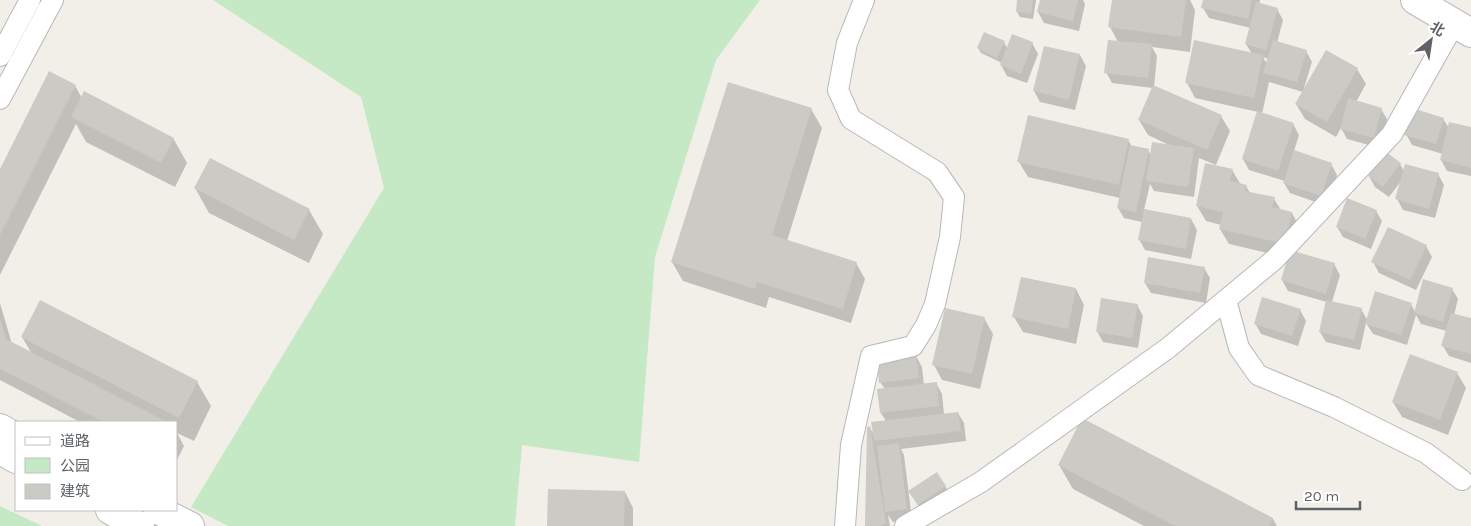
<svg xmlns="http://www.w3.org/2000/svg" width="1471" height="526" font-family="Karla,'Noto Sans SC',sans-serif">
<style>
.green{fill:#c5e8c5}
.shadow{fill:#0003;fill-rule:evenodd}
.building{fill:#cccac5}
.lines{fill:none;stroke-linecap:round;stroke-linejoin:round}
.street-casing{stroke:#b5b8bc;stroke-width:22}
.secondary-casing{stroke:#b6babf;stroke-width:30}
.street{stroke:#fff;stroke-width:20}
.secondary{stroke:#fff;stroke-width:28}
</style>
<rect width="100%" height="100%" fill="#f1efe8"/>
<path class="green" d="M213,0H760L716,60L655,257L639,462L522,445L515,526H228L191,507L384,188L361,97Z
M0,506L42,526H0Z"/>
<path class="shadow" d="M1018,0H1036L1033,19L1020,17L1017,12Z
M1041,0H1083L1085,4L1079,31L1044,23L1038,12Z
M1113,0H1190L1195,10L1190,52L1152,47L1157,56L1154,87L1221,116L1230,131L1216,165L1199,158L1194,197L1154,191L1150,184L1144,210L1191,219L1197,230L1191,259L1145,250L1139,239L1142,222L1124,218L1118,208L1120,198L1028,177L1019,162L1128,140L1132,147L1148,150L1151,156L1169,145L1148,135L1139,120L1153,88L1112,83L1106,72L1118,42L1110,27Z
M1204,0H1260L1259,5L1277,9L1283,20L1277,43L1306,51L1312,62L1304,88L1357,69L1366,84L1356,102L1381,109L1387,119L1380,148L1347,139L1341,128L1336,137L1305,119L1296,104L1303,92L1269,82L1262,114L1293,124L1299,135L1294,151L1331,164L1337,175L1327,206L1290,193L1284,183L1285,181L1249,170L1243,159L1258,112L1195,98L1187,83L1252,54L1246,44L1251,28L1209,18L1203,8ZM1263,57L1269,59L1267,64Z
M1004,42L1007,48L1032,43L1038,54L1027,83L1007,76L1001,65L1002,63L981,53L978,48Z
M1080,55L1086,66L1075,110L1040,102L1034,91Z
M75,86L82,98L173,138L187,163L175,187L86,142L76,124L0,275V172Z
M811,109L822,128L787,241L856,263L865,279L851,323L769,297L766,308L683,281L672,262Z
M1443,119L1449,128H1471V176L1447,171L1441,160L1443,154L1412,145L1406,134Z
M1400,164L1404,171L1438,174L1444,185L1435,218L1403,210L1397,199L1402,180L1389,197L1375,187L1369,176Z
M1232,170L1241,185L1246,186L1250,193L1274,199L1281,210L1292,213L1300,228L1295,252L1334,264L1340,275L1332,302L1361,309L1368,321L1411,304L1415,312L1452,289L1458,299L1454,315L1471,320V363L1449,356L1443,346L1447,331L1421,324L1416,315L1407,345L1373,334L1366,323L1360,350L1326,342L1320,332L1327,302L1288,291L1282,280L1289,258L1229,244L1220,229L1221,225L1206,221L1197,206Z
M195,188L309,210L323,234L309,263L209,213Z
M1376,211L1382,221L1371,249L1343,237L1337,227Z
M1426,246L1432,257L1416,290L1379,273L1373,262Z
M1204,268L1210,278L1206,303L1151,293L1145,283Z
M1076,289L1084,305L1076,344L1023,332L1014,317Z
M0,303L12,344L32,354L22,337L197,382L211,406L194,441L177,433L184,446L176,462V422H80L0,380Z
M1137,305L1143,316L1138,348L1103,342L1097,331Z
M1300,310L1306,321L1298,346L1261,334L1255,323Z
M984,318L993,334L980,389L942,380L934,365Z
M916,356L922,367L924,385L936,383L942,394L944,414L958,413L964,423L966,441L901,449L904,455L912,520L893,522L888,515L890,526H866L870,428L874,435L886,421L881,413L878,390L885,389L880,382Z
M1457,373L1466,388L1448,435L1402,417L1393,402Z
M1059,465L1273,519L1277,526H1144L1073,489Z
M945,486L951,497L924,515L910,492Z
M625,492L633,508V526H549Z"/>
<path class="building" d="M1017,0H1033L1031,14L1016,12Z
M1040,0H1078L1073,21L1037,12Z
M1112,0H1186L1181,37L1108,27Z
M1203,0H1252L1248,19L1201,8Z
M1256,2L1278,8L1266,50L1245,44Z
M984,32L1005,41L997,58L977,48Z
M1012,34L1033,42L1021,74L1000,65Z
M1108,40L1152,44L1148,78L1104,73Z
M1194,40L1263,55L1254,98L1185,83Z
M1273,40L1307,50L1297,82L1263,73Z
M1044,46L1080,54L1069,100L1033,91Z
M1326,50L1358,68L1327,122L1295,104Z
M49,71L76,85L0,235V169Z
M728,82L812,108L772,235L857,262L843,309L757,282L755,289L671,262Z
M1153,85L1222,115L1207,150L1138,120Z
M84,91L174,138L161,163L71,117Z
M1348,98L1382,108L1374,138L1340,129Z
M1412,108L1444,118L1436,144L1404,135Z
M1257,111L1294,123L1278,171L1242,159Z
M1028,115L1129,139L1119,185L1017,162Z
M1449,122L1471,127V168L1440,160Z
M1152,142L1194,148L1188,187L1146,181Z
M1130,145L1149,149L1136,212L1117,208Z
M1294,150L1332,163L1321,196L1283,183Z
M1386,152L1401,163L1383,187L1368,176Z
M210,158L310,209L294,240L194,188Z
M1205,163L1233,169L1230,181L1247,185L1245,191L1275,197L1272,207L1292,212L1285,244L1219,229L1223,212L1196,206Z
M1405,164L1439,173L1429,209L1395,199Z
M1347,198L1377,210L1365,239L1336,227Z
M1144,209L1191,218L1186,249L1138,240Z
M1388,227L1427,245L1410,280L1371,262Z
M1290,250L1335,263L1326,294L1281,280Z
M1148,257L1205,267L1200,293L1144,283Z
M1021,277L1076,288L1068,329L1012,317Z
M1423,279L1453,288L1443,322L1414,313Z
M1375,291L1412,303L1401,335L1365,324Z
M1262,297L1301,309L1292,336L1254,324Z
M1101,298L1138,304L1132,338L1096,332Z
M40,300L198,381L179,418L21,337Z
M1326,300L1362,308L1354,340L1319,332Z
M945,308L985,317L972,374L932,365Z
M1451,313L1471,318V354L1441,346Z
M0,319L6,339L167,422H104L0,369Z
M1410,354L1458,372L1440,420L1392,402Z
M916,355L919,378L879,383L877,359Z
M937,382L939,406L880,413L877,389Z
M958,412L961,431L874,441L871,422Z
M1082,418L1273,518L1269,526H1175L1058,465Z
M870,426L886,523L881,526H865L867,427Z
M899,443L907,509L885,512L877,446Z
M937,472L946,486L918,505L908,491Z
M548,489L625,491L624,526H547Z"/>
<g class="lines">
<defs>
<path id="street" d="M0,56L30,0
M0,99L53,0
M1226,300L1239,348L1258,375L1334,407L1426,453L1462,480
M845,526L851,445L871,356L913,346L926,325L935,304L950,237L954,197L937,172L851,119L838,90L847,43L864,0
M905,526L981,482L1168,348L1275,259L1392,134L1454,24"/>
<path id="secondary" d="M1415,0L1471,33
M0,428L16,437
M0,450L16,459
M110,510L140,526
M158,510L190,526"/>
</defs>
<use href="#street" class="street-casing"/>
<use href="#secondary" class="secondary-casing"/>
<use href="#street" class="street"/>
<use href="#secondary" class="secondary"/>
</g>
<rect x="15" y="421" width="162" height="90" fill="#ffffff" stroke="#bfc1c3"/>
<rect x="25" y="437" width="25" height="8" fill="#ffffff" stroke="#bfc1c3"/>
<text x="60" y="446" font-size="15" fill="#5f6368">道路</text>
<rect x="25" y="458" width="25" height="15" fill="#c5e8c5" stroke="#bfc1c3"/>
<text x="60" y="471" font-size="15" fill="#5f6368">公园</text>
<rect x="25" y="484" width="25" height="15" fill="#cccac5" stroke="#bfc1c3"/>
<text x="60" y="496" font-size="15" fill="#5f6368">建筑</text>
<g transform="translate(1431 40) rotate(30)" stroke="#ffffff" stroke-width="4" paint-order="stroke">
<path d="M0-4L9 19L0 12L-9 19Z" fill="#5f6368"/>
<text y="-8" font-size="14" font-weight="bold" text-anchor="middle" fill="#5f6368">北</text>
</g>
<path d="M1296 501v8h64v-8" fill="none" stroke="#5f6368" stroke-width="2.5"/>
<text x="1304" y="501" font-size="15" fill="#5f6368" stroke="#ffffff" stroke-width="4" paint-order="stroke">20 m</text>
</svg>
